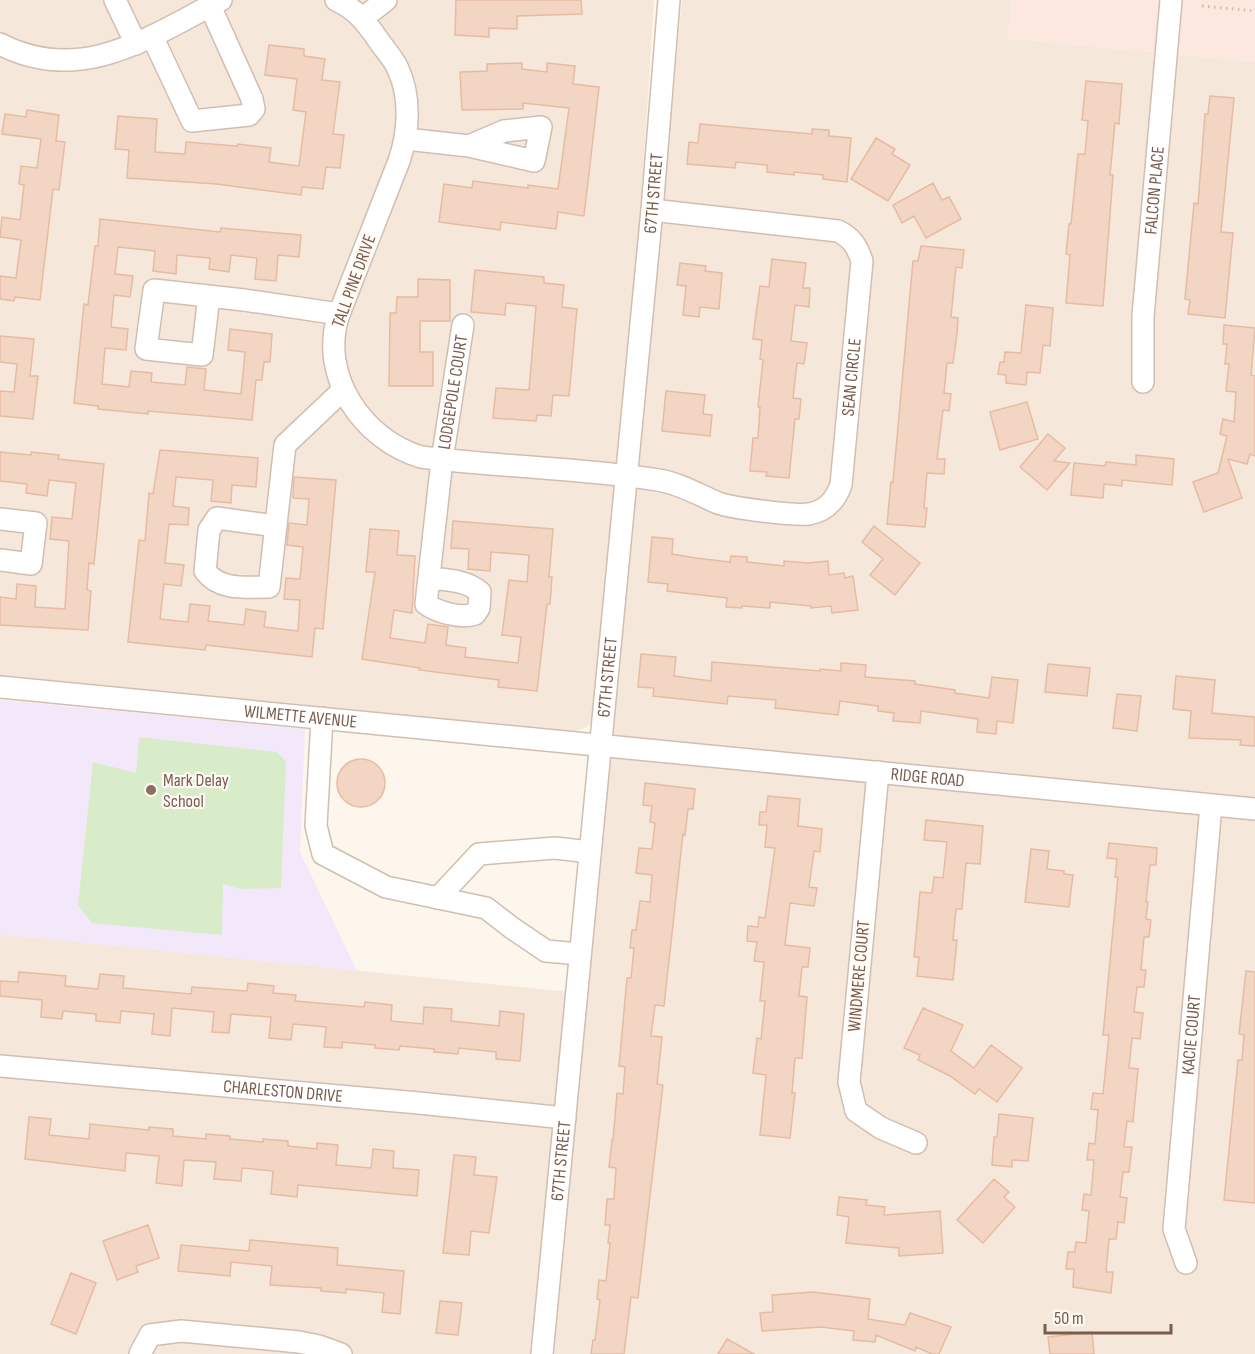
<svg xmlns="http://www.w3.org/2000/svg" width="1255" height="1354" font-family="'Sofia Sans Condensed',sans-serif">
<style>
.residential{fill:#f5e8da}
.commercial{fill:#fde8e0}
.education{fill:#f3e8fa}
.green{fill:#d8ecc9}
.building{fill:#f3d5c3;stroke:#e6bba3;stroke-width:1.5}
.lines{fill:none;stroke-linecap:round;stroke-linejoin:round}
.minor-casing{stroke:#d1beb0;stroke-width:24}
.path{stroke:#d9b8a5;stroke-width:3;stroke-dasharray:1.5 4.5;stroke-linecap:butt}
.minor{stroke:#fff;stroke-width:21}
.education-dot{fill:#8d6e63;stroke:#fffaf3;stroke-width:2}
.labels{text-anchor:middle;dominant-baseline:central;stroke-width:4.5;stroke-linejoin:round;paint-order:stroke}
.street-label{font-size:18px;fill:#7a5c4d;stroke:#fffaf3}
.education-label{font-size:18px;fill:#785e54;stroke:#fffaf3;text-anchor:start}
</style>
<rect width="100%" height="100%" fill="#fdf6ec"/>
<path class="residential" d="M0,0H654L635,301L595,713L591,723L585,728L575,731L560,730L0,675Z
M682,0H1012L1008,38L1255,62V1354H552Z
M0,934L569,992L534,1354H0Z"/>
<path class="commercial" d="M1012,0H1255V62L1008,38Z"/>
<path class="education" d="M0,700L305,729L300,852L357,971L0,934Z"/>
<path class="green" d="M139,737L277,752L286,762L281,888L240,889L223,884L222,935L92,923L78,905L93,762L136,773Z"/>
<path class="building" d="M456,0H581L582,14L517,16V29L489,28V37L455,35Z
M269,45L304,49V56L325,59L322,80L340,82L333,134L344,135L340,168L326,167L323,189L302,187L301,195L216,184L127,178L129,150L115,149L118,116L157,119L155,152L185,154L186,142L237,146L238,144L271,148L269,162L299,166L306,112L293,110L297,79L265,75Z
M522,63V69L547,72V63L575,66L573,84L599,87L584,216L558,212L556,229L501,222L500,230L439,222L444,184L472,188L473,181L528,188V185L558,189L569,108L523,103V109L462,110L460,72L487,71V64Z
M1086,81L1122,84L1119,124L1115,123L1110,175H1113L1103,306L1066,303L1070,255L1066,254L1069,224H1071L1078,154H1085L1088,121L1082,120Z
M1210,96L1234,98L1221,232L1233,233L1225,318L1188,314L1190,300L1185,299L1194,203L1198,204L1205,114H1208Z
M27,110L59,115L56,141L65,142L59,190L53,189L40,300L15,297L14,301L0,299V276L16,278L21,240L0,237L2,217L20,220L24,185L19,184L21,166L37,168L41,139L2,134L5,114L26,117Z
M700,124L812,134V129L829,130V136L851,138L847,182L823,179V175L794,172V175L767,172V165L736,162L735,168L687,164L689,142L698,143Z
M876,138L895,149L892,154L910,165L888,201L851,179Z
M933,183L942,200L949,197L961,219L926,238L914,216L902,223L893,205Z
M100,219L220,232L221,228L301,235L299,257L278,255L276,281L255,279L257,258L231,255L229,272L209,269L210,258L177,255L176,274L153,271L155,251L118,247L115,274L133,276L130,297L114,295L111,327L128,329L126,350L105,348L102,384L129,387L131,371L152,373L151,382L185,385L187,367L206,369L204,390L241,394L245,352L228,350L230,329L272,334L270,362H264L262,380H256L252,420L148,411V414L98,409V406L74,403L84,304L88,305L95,246H98Z
M921,246L964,250L962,268L956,267L951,317L958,318L957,333L953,363H947L944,393L951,394L949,411L943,410L937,459H945L944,474L927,473L924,508H927L925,527L887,524L891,482H893L913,261H918Z
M772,259L806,263L803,288H810L809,307L795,305L791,341L807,343L804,364L797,363L793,398L801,399L799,419H795L789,478L766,476L767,472L750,471L753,438H758L760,407H758L763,360L760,359L762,340L753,339L756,314L760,286L769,287Z
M680,263L706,266L705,271L722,273L719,309L700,307L699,317L683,315L686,286L677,285Z
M475,270L544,277V283L564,285L562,307L577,309L569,396L553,395L551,416L537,415L536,421L493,418L496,388L529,390L536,306L506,303L505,315L471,312Z
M418,279L450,280V321H420V352H433V386H389L390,313H396L397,297H418Z
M1026,305L1053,308L1050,346L1043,345L1040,373L1027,372L1026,385L1006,383V375L998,374L1000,362H1004L1005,352L1021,353Z
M1224,325L1255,328L1251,375L1255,376V456L1250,454L1247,464L1228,459L1242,498L1204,512L1193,482L1218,473L1227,436L1220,434L1223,419L1234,422L1236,392L1226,391L1229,364H1225L1227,344H1223Z
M0,336L34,339L30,376H38L33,419L0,416V391L14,392L17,364L0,362Z
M666,391L705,395L703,414L712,415L710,436L662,431Z
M1027,402L1038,439L1000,450L990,412Z
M1048,434L1065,448L1054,461L1070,463L1047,490L1020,467Z
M160,450L258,458L256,487L232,485L231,503L211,501L213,480L176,477L173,506L189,508L188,525L169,524L165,563L184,565L181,586L164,584L160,619L188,622L190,604L210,606L208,621L244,625L246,609L266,612L264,627L298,631L300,600L284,599L286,578L300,579L303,547L287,545L289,523L307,525L309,499L293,498L294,477L336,480L323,629L315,628L312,657L206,645L205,650L128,642L139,540L145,541L149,493L153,494Z
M0,452L31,455V452L59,455L58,459L104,464L94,564L89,563L87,590L91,591L88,630L0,625V597L16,599L17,584L36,586L35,607L65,609L69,541L50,539L52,517L72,519L76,483L49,480L47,496L26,493L27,484L0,481Z
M1136,455L1174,459L1172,485L1122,480V486L1104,484L1103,498L1071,495L1074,463L1105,466L1106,462L1136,465Z
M453,521L553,529L549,577H552L550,604H547L537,691L498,687L499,680L419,670L420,668L362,659L375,572H366L370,529L399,531L397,555L415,556L412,613L394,610L390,638L425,643L428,624L448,627L446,645L466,648L465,657L518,663L521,637L502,635L509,580L527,582L529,555L491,552L490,571L468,569L469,549L451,548Z
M874,526L920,563L895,595L870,575L883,559L862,542Z
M652,537L673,539L672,554L696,558L730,562L731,556L747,557V562L784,566V561L808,563L828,561L829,575L844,573L845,578L853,576L858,610L832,613L831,606L811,608V606L770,602V608L742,606V608L726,607L727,598L667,591L668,584L648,582Z
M641,654L676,657L674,676L711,681L712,662L820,671V669L841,671V663L866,665L865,677L915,681V684L955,690V693L989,698L992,677L1018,680L1013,723L997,721L996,734L977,732L978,719L921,711L920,723L893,721L894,713L878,711V706L840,701L838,715L775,708L776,700L728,696L727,704L653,696L654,688L638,687Z
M1048,664L1090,668L1087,696L1045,692Z
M1176,676L1215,680L1212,713L1255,717V746L1240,745L1241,740L1189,738L1191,711L1173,709Z
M1117,694L1141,696L1137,731L1113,728Z
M337 783a24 24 0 1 1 48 0a24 24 0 1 1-48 0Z
M645,783L695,789L693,809H688L685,835L683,834L664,1006L655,1005L651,1036L662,1037L657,1084L663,1085L638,1298L631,1297L624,1354H591L593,1340H595L600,1300L597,1299L599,1280L606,1281L610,1243H608L610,1225H605L607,1199H614L616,1168L609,1167L612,1140H613L617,1093L623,1094L625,1067L619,1066L627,978H631L634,948H630L632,930H636L640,901L650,902L652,875L636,873L639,848L652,849L655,823L650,822L652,806L643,805Z
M768,796L800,799L798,826L822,829L820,852L814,851L809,887L817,888L814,906L790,903L785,945L810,948L808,967H802L799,996L807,997L802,1058H795L792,1093H795L790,1138L760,1135L766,1075L753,1073L757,1038L761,1039L765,1001H760L764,962L754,961L757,942L747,941L748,926L758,927L759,917L765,918L775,848L765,847L767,825H759L760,812H766Z
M926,820L983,826L980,864L966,863L962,909H956L953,940H957L953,980L917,976L919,957H914L920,892L932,893L934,877L943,878L947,842L924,840Z
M1109,843L1157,848L1156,865H1150L1146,902H1148L1146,919L1151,920L1149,937H1144L1141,970H1146L1144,987H1137L1134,1012L1143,1013L1140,1039L1132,1038L1129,1068L1138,1069L1133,1122L1127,1121L1124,1147H1132L1129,1172H1123L1120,1197L1127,1198L1124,1223L1118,1222L1116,1239H1109L1106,1272H1113L1111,1293L1073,1287L1074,1269H1066L1068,1252H1075L1076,1242L1086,1243L1089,1211L1082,1210L1084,1194L1091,1195L1094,1160H1087L1089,1143L1095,1144L1098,1110L1091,1109L1093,1093L1103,1094L1109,1035H1103L1118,877H1115L1117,859L1107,858Z
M1031,849L1049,851L1047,869L1064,871V874L1073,875L1069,907L1025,902Z
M1246,971L1255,972V1203L1224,1200L1238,1060H1242L1244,1035L1239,1034Z
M19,972L66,976L65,986L98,989L100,974L124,976L123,988L191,994L192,987L247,991L248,983L274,986L273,993L296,995L295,1001L364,1007L365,1002L392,1005L391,1021L423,1024L424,1007L452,1009L451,1021L499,1026L500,1011L524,1014L520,1061L496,1059V1052L459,1048L458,1054L434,1052V1049L400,1046L399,1050L375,1048V1045L342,1042V1048L324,1047L326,1027L293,1024L291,1040L269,1038L271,1017L231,1014L229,1033L212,1032L214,1012L172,1008L170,1036L152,1034L154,1014L121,1011L120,1023L96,1021V1014L63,1011L62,1019L41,1017L42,1000L0,996V981L18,982Z
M923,1008L963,1025L951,1051L974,1068L991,1045L1022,1068L997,1102L979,1089L975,1094L950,1076L918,1060L920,1055L904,1048Z
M999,1114L1033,1118L1028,1161L1012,1160V1167L992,1165L994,1137H997Z
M29,1117L51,1119L49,1135L89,1139L90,1124L149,1130V1127L173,1129V1136L206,1139V1134L230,1136V1139L263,1142V1139L288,1141V1146L317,1149V1143L338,1145L336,1165L371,1168L373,1149L394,1151L393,1168L419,1170L417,1196L298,1185L297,1197L271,1194L273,1171L242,1168L241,1181L214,1179L216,1162L184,1160L182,1186L156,1183L159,1156L126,1153L125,1171L25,1159Z
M454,1155L476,1157L474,1175L497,1177L489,1233L471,1231L469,1255L443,1253Z
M994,1179L1009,1192L1004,1197L1015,1207L983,1243L957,1220Z
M839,1197L867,1200L866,1205L885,1207L884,1215L940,1211L943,1253L899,1256V1248L846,1243L849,1217L837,1215Z
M148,1225L159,1258L136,1266L138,1272L117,1280L103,1241Z
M250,1240L338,1248L337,1265L404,1271L400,1314L382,1312L384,1293L346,1289V1293L321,1291V1288L270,1285L272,1266L231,1262L230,1276L178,1271L181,1245L249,1251Z
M71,1273L96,1283L76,1334L51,1324Z
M813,1292L870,1299L868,1319L905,1325L910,1313L951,1327L939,1354H932L916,1347L915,1351L876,1335L875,1342L853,1340L854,1331L821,1327L762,1331L760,1313L773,1312L772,1295Z
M440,1301L462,1303L458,1335L436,1333Z
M1092,1332L1094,1354H1050L1048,1337Z
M727,1339L754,1354H718Z"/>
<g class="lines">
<defs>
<g id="minor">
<path d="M115,0L136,44"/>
<path id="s1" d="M336,0C357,10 366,22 379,41C385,50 394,59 398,69C411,97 409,132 399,161L339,314C318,375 363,440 421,457C500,467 580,468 658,480C679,483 699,495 718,503C731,508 795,516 809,514C826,511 835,501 841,485L862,261C857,246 852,238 838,231L652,210"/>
<path d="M363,18L386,0"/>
<path d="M152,36L192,121L249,115L254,109L252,99L210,6"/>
<path d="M0,44C81,86 150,37 221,0"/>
<path d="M406,139L469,146L534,161L541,127L504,131L469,146"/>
<path d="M209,296L202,355L146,349L154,290L244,300L339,314"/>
<path id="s2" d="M1143,382V316L1171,0"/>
<path d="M0,519L36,523L31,564L0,560"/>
<path d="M276,526L217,518L209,530L205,571C220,591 246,587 269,587L285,445L343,390"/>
<path id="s3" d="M429,578C447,580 466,580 480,592L479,608L475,614C461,619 437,612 426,604L442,460L463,325"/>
<path id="s4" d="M0,687L1255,809"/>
<path d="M322,718L316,826L323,854L386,887L486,908L512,928L546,951L580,954"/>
<path d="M878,772L849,1082L856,1111L881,1128L916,1143"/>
<path d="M438,898L479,854L555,848L590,852"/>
<path id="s5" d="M0,1066L419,1103L565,1118"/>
<path id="s6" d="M1186,1263L1174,1229L1211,805"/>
<path d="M140,1354L150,1335L181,1331L299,1342L319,1346L341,1354"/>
<path id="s7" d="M542,1354L652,210L669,0"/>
</g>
</defs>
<use href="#minor" class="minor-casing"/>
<path class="path" d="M1202,6L1255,11"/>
<use href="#minor" class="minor"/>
</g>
<circle class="education-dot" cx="151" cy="790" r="6"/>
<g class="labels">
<g class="street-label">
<text stroke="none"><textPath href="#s2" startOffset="192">FALCON PLACE</textPath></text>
<text stroke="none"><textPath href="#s7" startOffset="1166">67TH STREET</textPath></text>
<text transform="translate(354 281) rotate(-70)">TALL PINE DRIVE</text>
<text stroke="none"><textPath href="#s1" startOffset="1084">SEAN CIRCLE</textPath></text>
<text stroke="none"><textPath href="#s3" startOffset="342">LODGEPOLE COURT</textPath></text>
<text stroke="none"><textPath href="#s7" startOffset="680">67TH STREET</textPath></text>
<text stroke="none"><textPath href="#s4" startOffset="302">WILMETTE AVENUE</textPath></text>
<text stroke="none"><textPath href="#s4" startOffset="932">RIDGE ROAD</textPath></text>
<text transform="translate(859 976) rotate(-85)">WINDMERE COURT</text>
<text stroke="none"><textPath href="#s6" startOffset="231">KACIE COURT</textPath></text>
<text stroke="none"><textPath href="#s5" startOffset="284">CHARLESTON DRIVE</textPath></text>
<text stroke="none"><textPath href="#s7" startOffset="194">67TH STREET</textPath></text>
</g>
<g class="education-label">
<text x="163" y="780">Mark Delay<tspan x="163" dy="21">School</tspan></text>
</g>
</g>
<path d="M1045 1324v9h126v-9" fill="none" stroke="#7a5c4d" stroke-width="3"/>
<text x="1054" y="1324" font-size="18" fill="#7a5c4d" stroke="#fffaf3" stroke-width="4.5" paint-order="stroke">50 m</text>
</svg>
